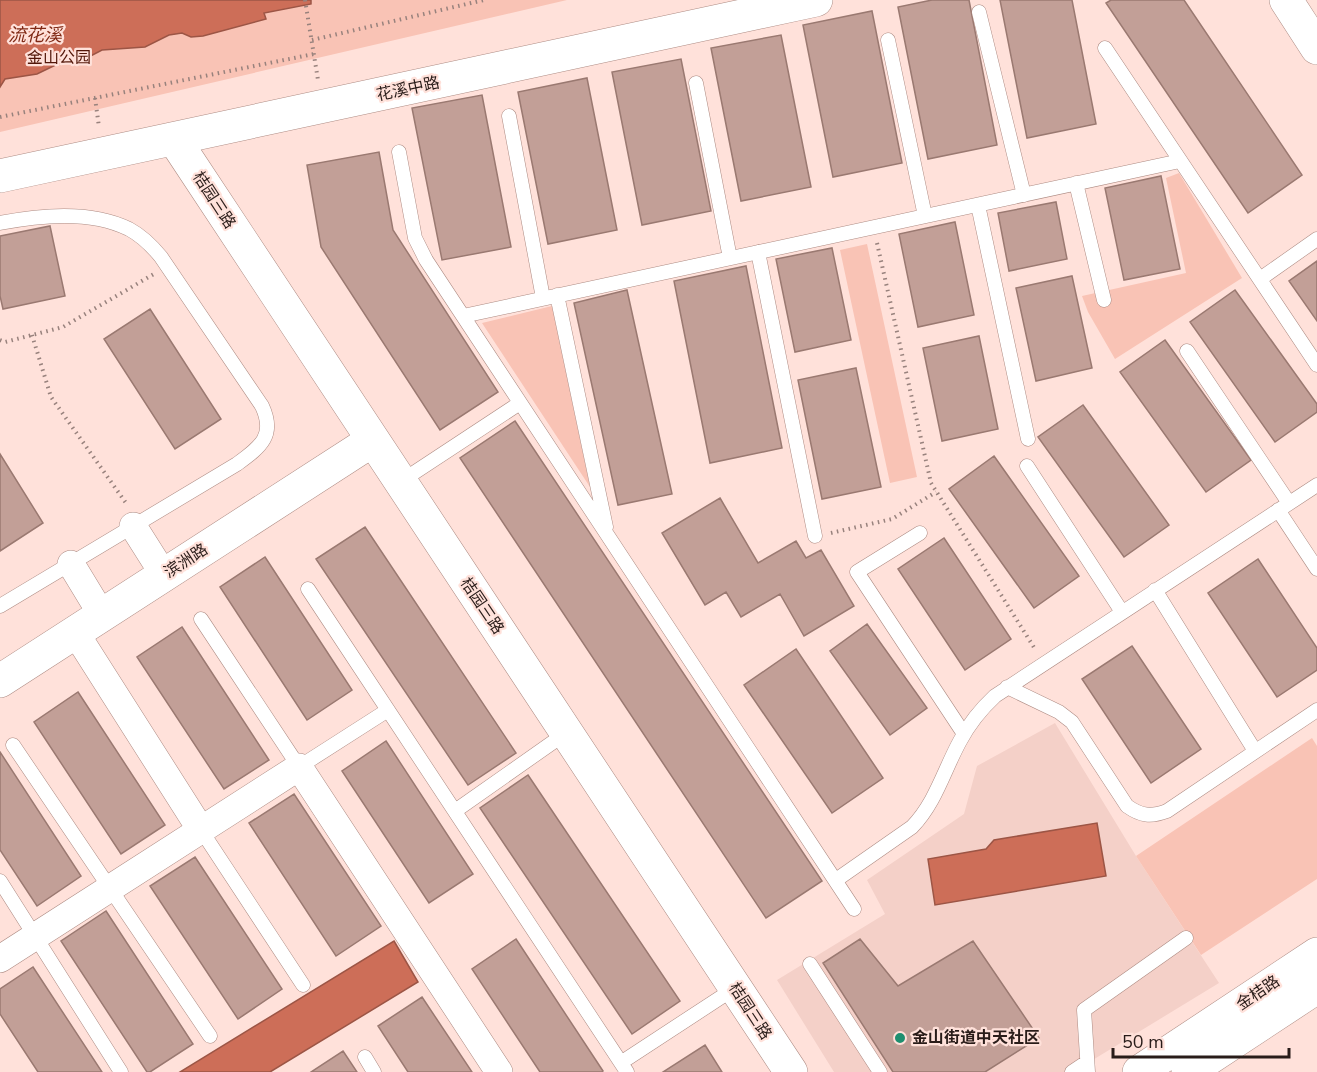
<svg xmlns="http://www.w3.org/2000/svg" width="1317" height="1072" font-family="'Nunito Sans','Noto Sans SC',sans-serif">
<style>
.built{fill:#f4d0c8}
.green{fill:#f9c3b5}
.water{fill:#cd6e58;stroke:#9c5545;stroke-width:1.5}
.building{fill:#c29f97;stroke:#9a7971;stroke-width:1.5}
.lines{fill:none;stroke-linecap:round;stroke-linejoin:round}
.service-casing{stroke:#ad8b83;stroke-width:15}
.minor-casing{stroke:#ad8b83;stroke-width:28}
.tertiary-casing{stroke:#ad8b83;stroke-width:34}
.secondary-casing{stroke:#ad8b83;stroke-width:34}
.path{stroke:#98827d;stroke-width:4;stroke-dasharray:1.5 4.5;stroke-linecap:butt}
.service{stroke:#fff;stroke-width:14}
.minor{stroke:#fff;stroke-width:27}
.tertiary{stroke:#fff;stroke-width:33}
.secondary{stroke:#fff;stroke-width:33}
.poi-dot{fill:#1e8f70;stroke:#ffe1da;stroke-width:2}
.labels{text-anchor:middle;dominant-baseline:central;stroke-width:4.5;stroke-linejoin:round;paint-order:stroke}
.park-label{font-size:16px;fill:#521608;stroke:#ffe1da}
.street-label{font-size:16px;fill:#291c19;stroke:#ffe1da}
.poi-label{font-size:16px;font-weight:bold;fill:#291c19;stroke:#ffe1da;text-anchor:start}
.water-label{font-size:18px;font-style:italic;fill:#802915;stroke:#ffe1da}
</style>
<rect width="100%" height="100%" fill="#ffe1da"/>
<path class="built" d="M1055,723L1136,856L1219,983L1073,1072H834L777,980L885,914L867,880L964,814L977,766Z"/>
<path class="green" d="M0,0H567L0,132Z
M1179,173L1242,278L1115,359L1088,312L1082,296L1186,273L1166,178Z
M867,244L917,477L890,483L840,250Z
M552,306L590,487L482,323Z
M1312,738L1317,746V879L1201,955L1136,856Z"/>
<path class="water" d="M0,0H311V4L264,13L266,19L203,36L191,37L182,33L169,35L145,47L102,50L83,60L72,57L37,74L5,79L0,87Z
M1097,823L1106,876L935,905L928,859L986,849L994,840Z
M394,941L418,982L270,1072H180Z"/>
<path class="building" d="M932,0H969L997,145L928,159L898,7Z
M1000,0H1072L1096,124L1027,138Z
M1111,0H1184L1302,175L1248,213L1106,3Z
M872,11L902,163L833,177L803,25Z
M781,35L811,187L741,201L711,48Z
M681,59L711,211L642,225L612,72Z
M587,78L617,230L548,244L518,92Z
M482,95L511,247L442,260L412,108Z
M379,152L393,230L498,392L440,430L321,247L307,165Z
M1161,176L1180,269L1124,280L1105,188Z
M1056,202L1067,259L1009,271L998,213Z
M955,222L974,315L918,327L899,234Z
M50,226L65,296L3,309L0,296V236Z
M832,248L851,340L795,352L776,259Z
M1317,261V321L1289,281Z
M746,266L782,448L710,463L674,281Z
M1072,276L1092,368L1036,381L1016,288Z
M627,290L672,494L618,505L574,303Z
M1235,290L1317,404V412L1275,442L1190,322Z
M150,309L221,419L175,449L104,339Z
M979,336L998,429L942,441L923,348Z
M1165,340L1251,460L1206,492L1120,372Z
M856,368L881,487L822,499L798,380Z
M1083,405L1169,525L1124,557L1038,437Z
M515,421L822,881L766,918L460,458Z
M0,454L43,523L0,551Z
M994,456L1079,576L1034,608L949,489Z
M720,498L758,563L796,541L806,558L821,550L854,606L804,636L780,594L741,617L726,592L705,605L662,533Z
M365,527L516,753L468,785L316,559Z
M944,538L1011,639L965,670L898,569Z
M265,557L352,690L307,720L220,587Z
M1258,559L1317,648V670L1277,697L1208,593Z
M867,624L927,708L890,735L830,651Z
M182,627L269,760L224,789L137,657Z
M1132,646L1201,749L1151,783L1082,679Z
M796,649L883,778L832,813L744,685Z
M78,692L165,825L121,854L34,722Z
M386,741L473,874L429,903L342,771Z
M0,752L81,876L37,906L0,850Z
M528,775L680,1001L632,1034L480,808Z
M294,794L381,926L336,956L249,823Z
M195,857L282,989L238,1019L150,886Z
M106,911L193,1044L150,1072H147L61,941Z
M516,939L603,1071L602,1072H540L472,969Z
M860,939L898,986L973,941L1039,1038L985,1072H893L823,963Z
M33,967L102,1072H38L0,1014V989Z
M422,997L472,1072H408L378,1026Z
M705,1045L722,1072H663Z
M343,1051L357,1072H311Z"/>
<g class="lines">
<defs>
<path id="service" d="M979,12L1024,195
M888,40L925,216
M1105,48L1317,365
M696,83L730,258
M509,116L543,298
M399,152L415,238L426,260L854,909
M1076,183L1104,300
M978,205L1028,439
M0,223C40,215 91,210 129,229C142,236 152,246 161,257L262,406C276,436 260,447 237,464L0,606
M758,252L815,536
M1260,279L1317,239
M557,295L606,527
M463,316L1180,161
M1187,351L1289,503
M1027,466L1122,612
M400,482L520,403
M1278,510L1317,569
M920,533L857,572L964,734
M308,589L627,1072
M1155,590L1255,751
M201,619L299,767L388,710
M1007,687L1059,712L1072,722L1127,806C1141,816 1151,817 1167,811L1317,710
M13,745L210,1036
M455,811L566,733
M201,830L303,985
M836,880L912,827C936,802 944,770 960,741C969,724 981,709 995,696L1317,485
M0,881L121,1072
M810,964L880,1072
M365,1057L374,1072
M622,1062L735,988
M1072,1072L1087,1062
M1088,1072L1084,1010L1186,938"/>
<path id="minor" d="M133,526L164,575
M71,564L102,615
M75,632L201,830
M0,959L299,767L499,1072"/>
<path id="tertiary" d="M1286,0L1317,48
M174,139L791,1072
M0,176L816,0
M0,681L373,440"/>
<path id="secondary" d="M1139,1072L1317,954
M1188,1072L1317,987"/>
</defs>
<use href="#service" class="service-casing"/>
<use href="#minor" class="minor-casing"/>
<use href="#tertiary" class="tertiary-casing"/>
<use href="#secondary" class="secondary-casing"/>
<path class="path" d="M305,0L318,80
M312,40L484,0
M95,98L99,127
M0,117L314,54
M877,243L931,483L1035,649
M32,335L51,397L126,503
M0,340L5,342L63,327L154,274
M831,533L892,519L936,492"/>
<use href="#service" class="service"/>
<use href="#minor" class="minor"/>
<use href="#tertiary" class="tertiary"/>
<use href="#secondary" class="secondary"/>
</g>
<circle class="poi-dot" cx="900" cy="1038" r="6"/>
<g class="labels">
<g class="park-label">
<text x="59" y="58">金山公园</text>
</g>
<g class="street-label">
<text transform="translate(408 89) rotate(-12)">花溪中路</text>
<text transform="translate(214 200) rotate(57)">桔园三路</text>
<text transform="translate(186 561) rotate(-33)">滨洲路</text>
<text transform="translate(482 606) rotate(56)">桔园三路</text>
<text transform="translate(1258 993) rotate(-34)">金桔路</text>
<text transform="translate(750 1011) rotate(57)">桔园三路</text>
</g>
<g class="poi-label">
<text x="912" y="1038">金山街道中天社区</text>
</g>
<g class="water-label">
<text x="35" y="35">流花溪</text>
</g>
</g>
<path d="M1113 1048v9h176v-9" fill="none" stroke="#291c19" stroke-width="3"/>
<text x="1122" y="1048" font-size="18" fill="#291c19" stroke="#ffe1da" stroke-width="4.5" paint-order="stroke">50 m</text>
</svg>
